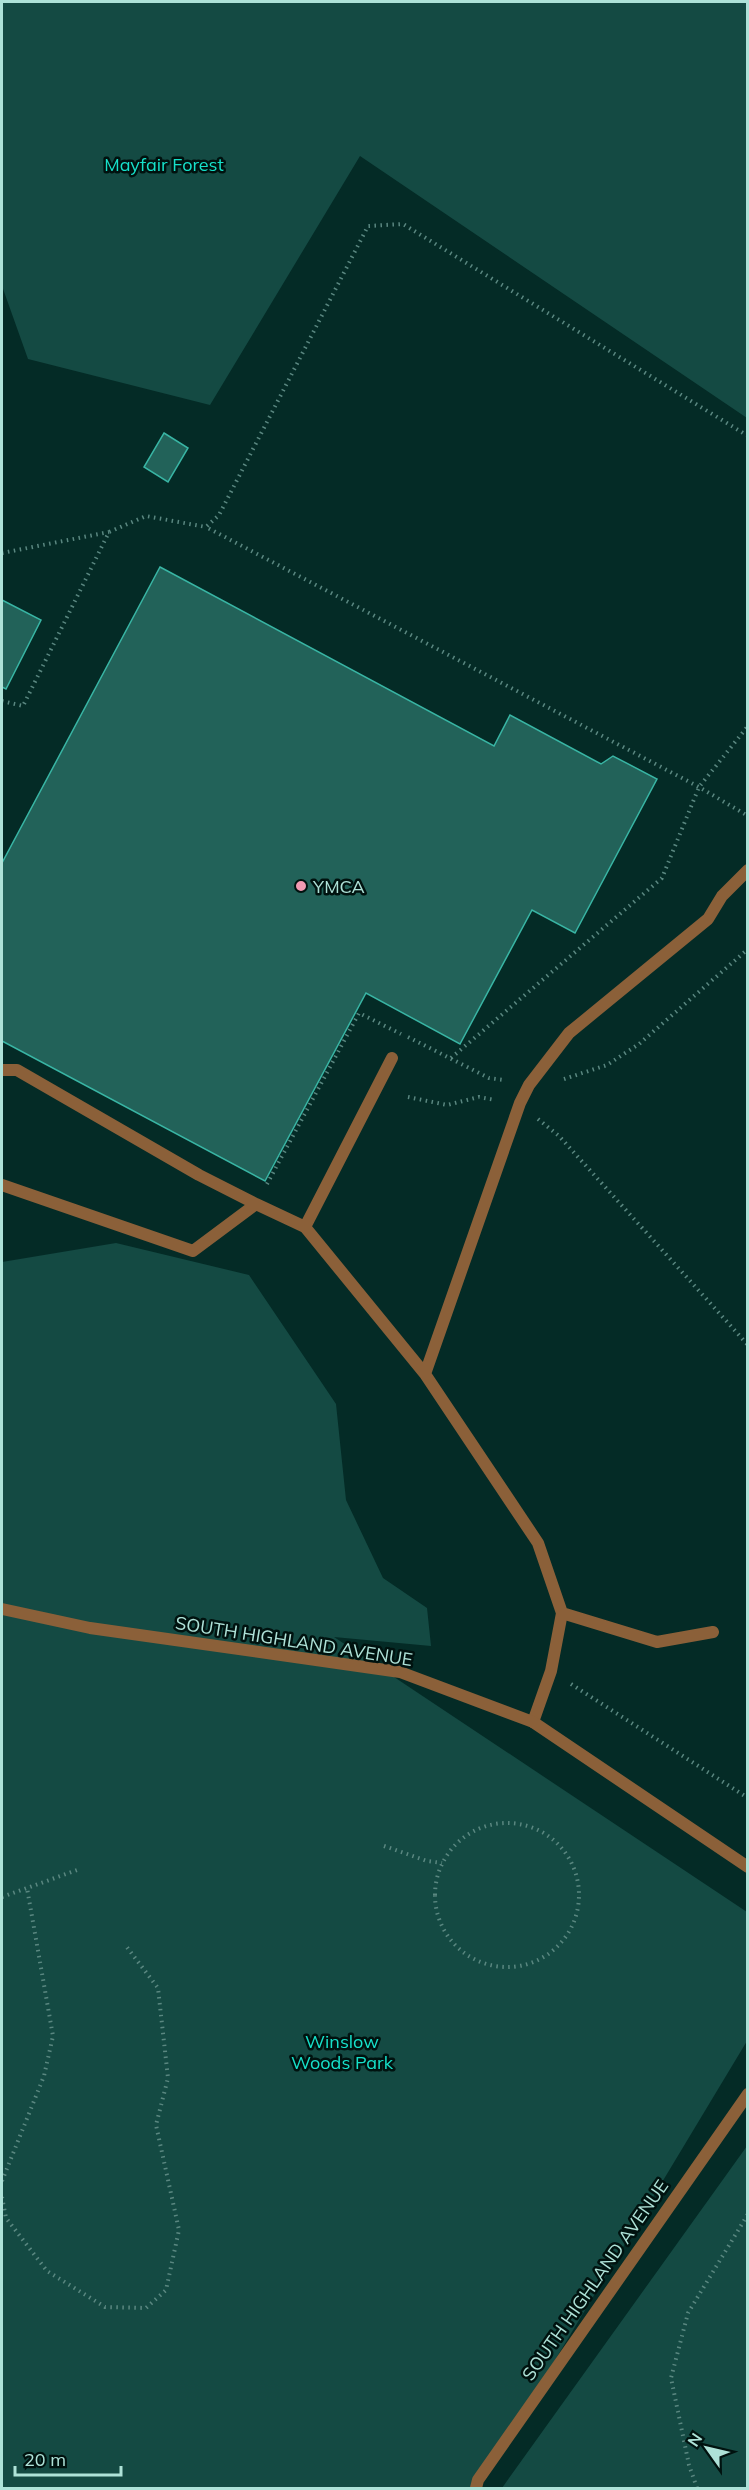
<svg xmlns="http://www.w3.org/2000/svg" width="749" height="2490" font-family="Mulish,sans-serif">
<style>
.green{fill:#144a43}
.building{fill:#226259;stroke:#39b5a4;stroke-width:1.5}
.lines{fill:none;stroke-linecap:round;stroke-linejoin:round}
.path{stroke:#5a8780;stroke-width:4;stroke-dasharray:1.5 4.5;stroke-linecap:butt}
.service{stroke:#8b6039;stroke-width:12}
.minor{stroke:#8b6039;stroke-width:12}
.poi-dot{fill:#f19ab2;stroke:#00120f;stroke-width:2}
.labels{text-anchor:middle;dominant-baseline:central;stroke-width:5;stroke-linejoin:round;paint-order:stroke}
.park-label{font-size:18px;fill:#16e1ca;stroke:#00120f}
.poi-label{font-size:18px;fill:#aee2d8;stroke:#00120f;text-anchor:start}
.street-label{font-size:18px;fill:#aee2d8;stroke:#00120f}
</style>
<rect width="100%" height="100%" fill="#042b26"/>
<path class="green" d="M2,2H747V418L360,156L210,405L28,359L2,286Z
M116,1243L249,1275L336,1404L346,1500L383,1578L427,1608L431,1646L334,1637L747,1912V2041L478,2488H2V1262Z
M747,2146V2488H502Z"/>
<path class="building" d="M164,433L188,448L168,482L144,467Z
M160,567L494,746L510,715L601,764L613,756L657,779L575,933L532,910L460,1044L366,993L265,1181L2,1041V863Z
M2,600L41,620L6,689L2,687Z"/>
<g class="lines">
<path class="path" d="M748,436L403,224L368,226L219,515L206,527L699,787L748,816
M2,553L109,532
M2,701L23,706L109,532L146,516L206,527
M408,1037L489,1078L504,1080
M451,1058L662,878L699,787L748,726
M564,1079L607,1065L639,1044L748,949
M408,1097L447,1105L479,1097L495,1100
M538,1119L559,1136L748,1345
M267,1184L359,1013L401,1034
M571,1684L748,1798
M435 1895a72 72 0 1 1 144 0a72 72 0 1 1-144 0Z
M384,1846L427,1861L442,1863
M2,1897L80,1869
M2,2181L44,2076L53,2036L27,1888
M2,2197L6,2218L47,2271L105,2307L146,2308L166,2290L179,2230L156,2125L168,2078L158,1988L126,1946
M697,2488L689,2465L671,2378L688,2313L748,2214"/>
<path class="service" d="M2,1070H17L199,1175L256,1204
M2,1185L193,1251L256,1204L305,1227L425,1374L538,1543L562,1613L551,1671L533,1722
M305,1227L392,1058
M425,1374L520,1103L529,1085L569,1033L708,919L722,896L748,870
M562,1613L657,1642L713,1632"/>
<path class="minor" d="M2,1609L90,1628L400,1672L533,1722L748,1867
M476,2488L478,2480L748,2094"/>
</g>
<circle class="poi-dot" cx="301" cy="886" r="6"/>
<g class="labels">
<g class="park-label">
<text x="164" y="164">Mayfair Forest</text>
<text x="342" y="2041">Winslow<tspan x="342" dy="21">Woods Park</tspan></text>
</g>
<g class="poi-label">
<text x="313" y="886">YMCA</text>
</g>
<g class="street-label">
<text transform="translate(294 1641) rotate(9)">SOUTH HIGHLAND AVENUE</text>
<text transform="translate(595 2280) rotate(-55)">SOUTH HIGHLAND AVENUE</text>
</g>
</g>
<rect width="749" height="2490" fill="none" stroke="#aee2d8" stroke-width="6"/>
<g transform="translate(707 2448) rotate(304)" stroke="#00120f" stroke-width="4.5" paint-order="stroke">
<path d="M0-4.5L10 22L0 15L-10 22Z" fill="#aee2d8"/>
<text y="-9" font-size="16" font-weight="bold" text-anchor="middle" fill="#aee2d8">N</text>
</g>
<path d="M15 2466v9h106v-9" fill="none" stroke="#aee2d8" stroke-width="3"/>
<text x="24" y="2466" font-size="18" fill="#aee2d8" stroke="#00120f" stroke-width="4.5" paint-order="stroke">20 m</text>
</svg>
